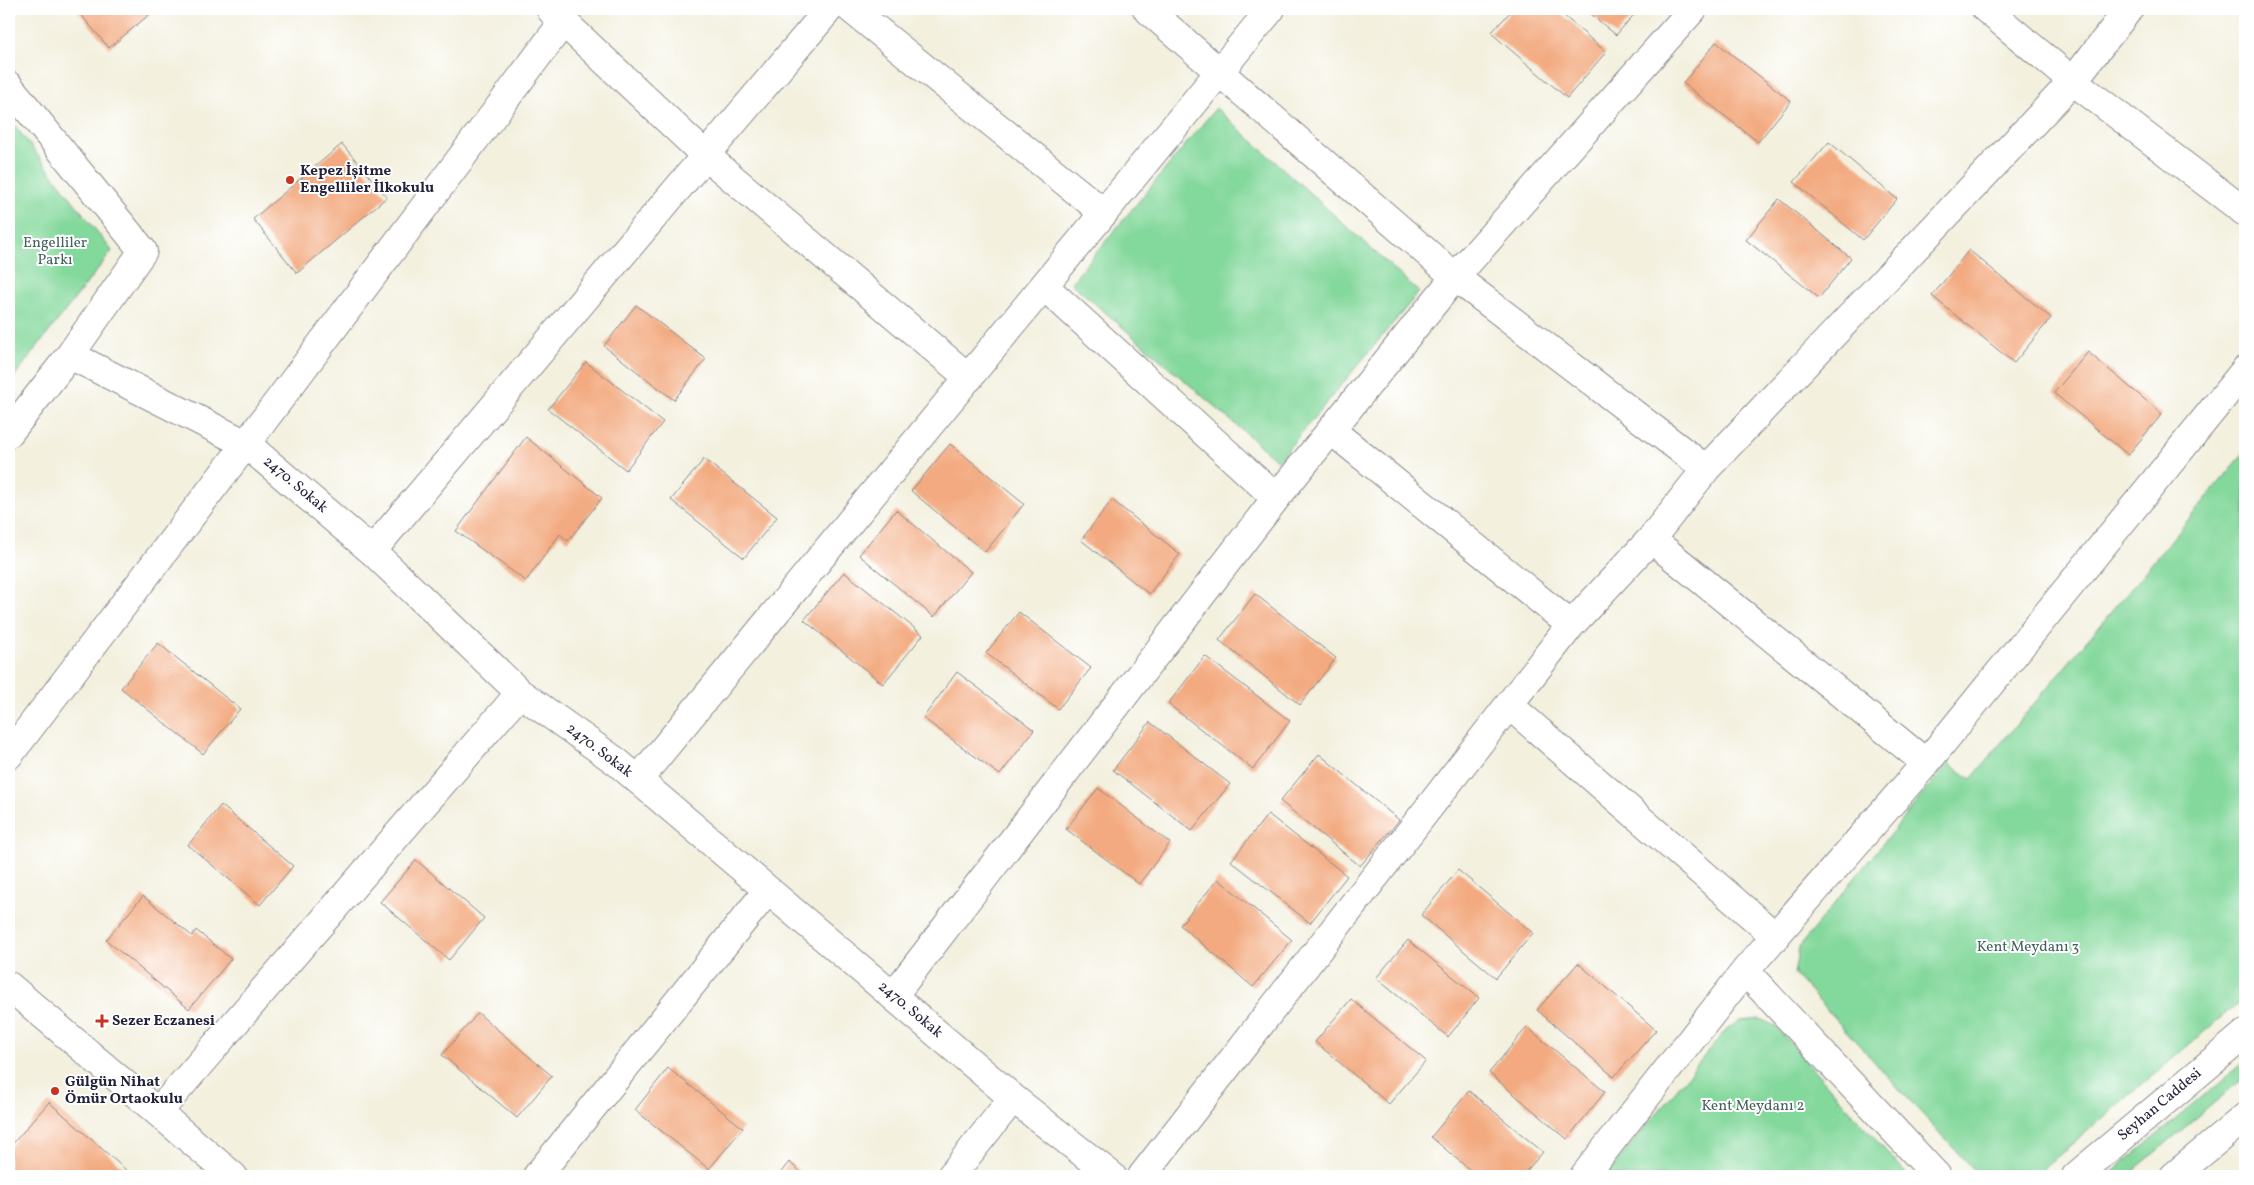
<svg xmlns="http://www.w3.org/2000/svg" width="2254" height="1185" font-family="Vollkorn,serif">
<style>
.green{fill:#83d89b;stroke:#527d6b}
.building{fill:#f3aa80}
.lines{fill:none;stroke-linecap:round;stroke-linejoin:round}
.minor-casing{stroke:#8a898c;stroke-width:30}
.tertiary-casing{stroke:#8a898c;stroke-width:30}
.minor{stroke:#fff;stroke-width:28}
.tertiary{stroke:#fff;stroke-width:28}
.poi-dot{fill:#c8321e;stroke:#fff;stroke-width:2}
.labels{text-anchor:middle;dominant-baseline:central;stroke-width:4;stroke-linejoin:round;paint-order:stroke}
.poi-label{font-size:15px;font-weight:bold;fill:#22223b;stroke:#fff;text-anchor:start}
.park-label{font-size:15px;fill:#44625d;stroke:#fff}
.street-label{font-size:15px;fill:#22223b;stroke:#fff}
</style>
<rect width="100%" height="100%" fill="#fff"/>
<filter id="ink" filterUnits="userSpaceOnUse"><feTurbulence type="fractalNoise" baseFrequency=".02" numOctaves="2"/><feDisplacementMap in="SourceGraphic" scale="10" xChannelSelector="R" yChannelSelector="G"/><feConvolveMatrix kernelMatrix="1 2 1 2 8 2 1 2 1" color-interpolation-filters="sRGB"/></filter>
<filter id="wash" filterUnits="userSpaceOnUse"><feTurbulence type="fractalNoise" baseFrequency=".0096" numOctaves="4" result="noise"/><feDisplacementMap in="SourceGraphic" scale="20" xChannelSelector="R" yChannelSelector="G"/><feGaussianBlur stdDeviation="1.12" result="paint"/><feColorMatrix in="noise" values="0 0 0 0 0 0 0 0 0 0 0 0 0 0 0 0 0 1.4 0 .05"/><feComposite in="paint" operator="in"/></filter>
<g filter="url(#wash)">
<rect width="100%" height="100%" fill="#f3f0de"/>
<path class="green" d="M1216,108L1419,292L1278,461L1071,283Z
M9,118L112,251L9,383Z
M2245,452V997L2043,1169L2030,1176H1979L1794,974L1799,947L1948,763L1971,779Z
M1760,1019L1775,1026L1908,1176H1605L1725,1031L1739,1021Z
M2245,1061V1077L2127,1176H2108Z"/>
<g id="blocks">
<path class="building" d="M76,9H156L109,48Z
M1513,9H1556L1606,52L1567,98L1491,33Z
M1585,9H1639L1616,35Z
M1716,42L1791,101L1758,142L1683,83Z
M1829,142L1897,199L1863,240L1794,182Z
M342,144L387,197L297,273L253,219Z
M1779,199L1851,258L1819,298L1746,240Z
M1969,250L2051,318L2014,363L1932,296Z
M636,305L706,359L674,400L604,346Z
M2088,352L2162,414L2128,455L2054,393Z
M586,362L663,422L626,470L548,409Z
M526,437L602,498L568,541L560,534L526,581L456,531Z
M950,444L1024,504L985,552L911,491Z
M704,459L777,517L744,558L671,500Z
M1112,500L1180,554L1149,594L1081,540Z
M896,510L971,572L934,617L859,555Z
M844,572L923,635L883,684L804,620Z
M1255,594L1336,658L1300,705L1219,640Z
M1019,612L1091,668L1058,709L986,653Z
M158,643L240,709L203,754L121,688Z
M1205,656L1290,721L1253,769L1168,704Z
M957,672L1034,730L1000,775L923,718Z
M1150,722L1230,784L1192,831L1113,770Z
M1319,754L1399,820L1360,866L1280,801Z
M1098,788L1170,843L1139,884L1066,829Z
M221,805L293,866L260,905L188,845Z
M1268,814L1347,876L1310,923L1231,861Z
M416,860L484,918L449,960L380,902Z
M1458,870L1533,933L1496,978L1421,915Z
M1218,879L1292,940L1253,987L1180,925Z
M143,896L192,936L196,930L231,959L189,1009L106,940Z
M1408,940L1479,998L1448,1037L1376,978Z
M1578,963L1656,1030L1614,1077L1537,1010Z
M1351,999L1426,1061L1389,1104L1315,1042Z
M478,1013L552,1076L517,1118L442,1055Z
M1527,1027L1605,1092L1567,1139L1489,1073Z
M668,1068L743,1128L709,1169L635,1110Z
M1469,1091L1543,1152L1522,1176H1477L1431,1137Z
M49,1102L126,1170L120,1176H9V1148Z
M789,1162L806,1176H778Z"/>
</g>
</g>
<g filter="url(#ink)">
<use href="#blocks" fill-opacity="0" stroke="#8a898c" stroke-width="1"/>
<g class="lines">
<defs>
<path id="minor" d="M851,9L1104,213
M1147,9L1455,277L1706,469
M1986,9L2073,81L2245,212
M551,10L705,155L969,378
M9,86L143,251L70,355L9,433
M1044,286L1276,498
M70,355L246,444L372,551L520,693L617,762L1013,1098L1112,1176
M1332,431L1571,625
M1651,539L1926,763
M372,551L829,9
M1509,705L1776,937
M9,755L246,444L564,21
M638,780L1271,9
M1745,971L1937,1176
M9,986L233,1176
M893,996L1276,498L1455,277L1693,9
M158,1112L520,693
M537,1176L768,890
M951,1176L1013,1098
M1142,1176L1571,625L1651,539L1706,469L2073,81L2129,9
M1584,1176L1745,971L1926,763L2245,370"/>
<path id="tertiary" d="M2076,1176L2245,1034
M2174,1176L2245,1117"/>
</defs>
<use href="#minor" class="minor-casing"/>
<use href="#tertiary" class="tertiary-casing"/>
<use href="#minor" class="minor"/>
<use href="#tertiary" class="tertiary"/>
</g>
</g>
<g class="poi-dot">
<circle cx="290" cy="180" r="5"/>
<path d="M99.5 1013.5h5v5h5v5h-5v5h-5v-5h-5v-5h5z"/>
<circle cx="55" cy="1091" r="5"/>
</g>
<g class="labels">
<g class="poi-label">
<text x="300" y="171">Kepez İşitme<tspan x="300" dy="17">Engelliler İlkokulu</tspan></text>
<text x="112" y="1021">Sezer Eczanesi</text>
<text x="65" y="1082">Gülgün Nihat<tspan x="65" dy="17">Ömür Ortaokulu</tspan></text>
</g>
<g class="park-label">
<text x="55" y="243">Engelliler<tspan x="55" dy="17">Parkı</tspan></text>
<text x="2028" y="947">Kent Meydanı 3</text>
<text x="1753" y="1106">Kent Meydanı 2</text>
</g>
<g class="street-label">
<text transform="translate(295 485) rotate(40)">2470. Sokak</text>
<text transform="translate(599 751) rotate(37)">2470. Sokak</text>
<text transform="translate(910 1010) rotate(40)">2470. Sokak</text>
<text transform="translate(2160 1105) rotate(-40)">Seyhan Caddesi</text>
</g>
</g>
<rect width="2254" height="1185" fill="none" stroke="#fff" stroke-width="30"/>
</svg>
